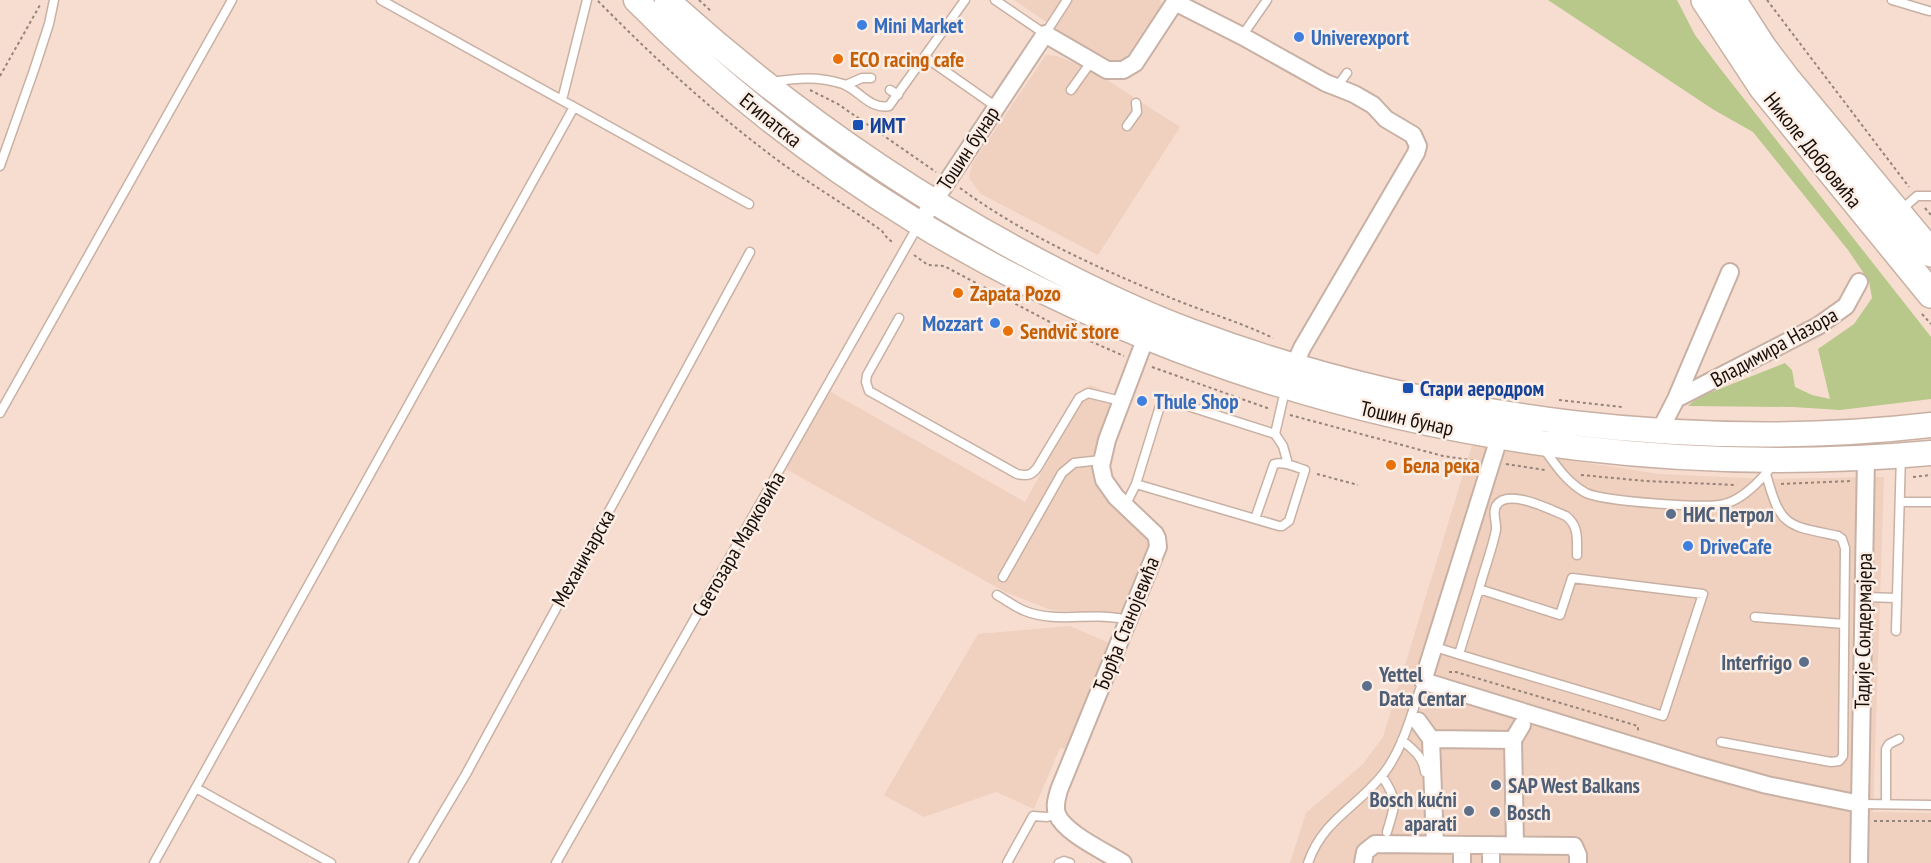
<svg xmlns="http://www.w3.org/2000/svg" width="1931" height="863" font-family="'PT Sans Narrow',sans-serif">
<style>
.built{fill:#f0d0be}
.green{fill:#b7c88a}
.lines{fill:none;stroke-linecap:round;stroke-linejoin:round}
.lane-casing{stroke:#c8b1a4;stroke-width:11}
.street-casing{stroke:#c8b1a4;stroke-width:20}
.secondary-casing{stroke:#c8b1a4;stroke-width:27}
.primary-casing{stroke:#c8b1a4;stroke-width:30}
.path{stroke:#95847a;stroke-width:2;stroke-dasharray:3 3;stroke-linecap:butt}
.lane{stroke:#fff;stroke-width:8}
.street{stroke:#fff;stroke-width:16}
.secondary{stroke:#fff;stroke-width:24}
.primary{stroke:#fff;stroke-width:27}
.shop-dot{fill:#3f7fe0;stroke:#fcede5;stroke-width:2}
.food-dot{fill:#e8710a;stroke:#fcede5;stroke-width:2}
.transit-dot{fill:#1a4fb4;stroke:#fcede5;stroke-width:2}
.service-dot{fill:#5c6f8a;stroke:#fcede5;stroke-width:2}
.labels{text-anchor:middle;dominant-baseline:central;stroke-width:5;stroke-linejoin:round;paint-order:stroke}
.shop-label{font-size:21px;font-weight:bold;fill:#366cbe;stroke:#fcede5;text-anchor:start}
.food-label{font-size:21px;font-weight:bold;fill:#c56008;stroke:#fcede5;text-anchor:start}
.street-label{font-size:21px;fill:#170f0a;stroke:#fcede5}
.transit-label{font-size:21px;font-weight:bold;fill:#164399;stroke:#fcede5;text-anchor:start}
.service-label{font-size:21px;font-weight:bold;fill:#4e5e75;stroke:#fcede5;text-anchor:start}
</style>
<rect width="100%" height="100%" fill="#f6ddd0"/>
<path class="built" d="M1014,0H1160L1162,7L1124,60L1120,64L1106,63Z
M1046,55L1057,56L1093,71L1180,127L1098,255L981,194L969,178L972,164Z
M1090,385L1122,399L1101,466L1155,534L1123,614L1051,610L1005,592L786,469L829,391L1025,502Z
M1472,445L1659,474L1767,479L1884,477L1873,812L1931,813V863H1290L1306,813L1363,764L1383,737Z
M1070,626L1111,644L1065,749L1060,748L1034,809L996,792L924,817L884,795L978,634Z"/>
<path class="green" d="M1548,0H1677L1695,35L1719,67L1931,337V399L1840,410L1793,407L1688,406L1699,397L1785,363L1792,370L1795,387L1812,395L1830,399L1818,349L1854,324L1872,298L1869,281L1848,250L1753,132L1714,110Z"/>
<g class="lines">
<defs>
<path id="lane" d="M381,0L749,204
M995,0L1045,34L1067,0
M1892,0L1929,11
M1242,36L1267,0
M925,57L995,106
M772,82C797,78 818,76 843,84C859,90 870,110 889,106L965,0
M846,85L862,78H871
M1336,88L1347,73
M890,90L898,95
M1071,90L1091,62
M562,100L587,0
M1127,126L1137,112L1136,103
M0,166L34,70L49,24L54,0
M1901,210L1917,196H1931
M899,318L867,375L866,382L869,391L1017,474C1026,476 1031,476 1037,468L1079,398L1088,393L1121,401
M0,413L232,0
M1275,434L1286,386
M1542,446C1555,464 1566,482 1586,493C1603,501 1705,509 1724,504C1741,500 1757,484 1768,471
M1136,484L1279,526H1282L1289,521L1305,470C1295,467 1284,461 1274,464L1255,519
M1900,502H1931
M1125,506L1136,484L1160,406L1169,400L1275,434L1283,446L1288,464
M1003,577L1062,473L1074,463L1101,460
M1479,589C1484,570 1492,550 1496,530C1497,522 1492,514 1496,506C1507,487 1551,510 1566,516C1579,526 1577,539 1577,555
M997,595C1006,600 1015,607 1025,611C1057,624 1095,611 1128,620
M1864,597L1897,598
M1755,617L1844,624
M1896,631L1901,455
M1435,647C1511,671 1588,692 1663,716L1703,594L1572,578L1560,615L1479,589L1459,654
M1402,740C1413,750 1423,756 1425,772
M1721,742L1831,762L1839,761L1843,756L1845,548L1842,539L1838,536C1786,525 1781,528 1766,474
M1382,776C1399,802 1395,804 1387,832
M196,788L331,863
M1860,804L1931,805
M1886,804V749L1889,744L1899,739
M154,863L574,107
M413,863L466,774L750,252
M556,863L919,224
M1007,863L1033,816L1047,817L1057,814
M1059,863L1064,861L1070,863
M1308,863C1323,819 1358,807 1384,773C1404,747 1412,711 1423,681"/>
<path id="street" d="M919,224L1045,34L1107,70H1123L1135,63L1175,2L1242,36L1326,83L1354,94L1373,105L1386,119L1413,135L1418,146L1416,153L1302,348L1290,375
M1676,399L1818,326L1846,306L1859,282
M1659,432L1676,399L1730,272
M1499,438L1423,681L1699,766L1767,785L1860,804
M1418,721L1431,739
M1513,740L1522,725
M1435,845L1431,739L1513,740L1515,845
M1123,863C1106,852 1064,833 1057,814C1054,805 1057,798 1059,790L1158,547L1157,538L1155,534L1116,497L1104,480L1101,466L1107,440L1146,337
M1363,863L1365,852L1375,844L1574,846L1578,855V863
M1462,863V845
M1491,863V845
M1859,863L1866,457"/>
<path id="secondary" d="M636,0C969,338 1462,496 1931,453
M667,0C777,100 896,185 1027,255C1079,283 1134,310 1190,331C1313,377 1442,407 1572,423C1692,437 1811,439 1931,425"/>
<path id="primary" d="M1705,0L1763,88L1931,294
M1732,0L1763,48L1785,77L1931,253"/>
</defs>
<use href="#lane" class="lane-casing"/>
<use href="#street" class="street-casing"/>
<use href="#secondary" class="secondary-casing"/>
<use href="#primary" class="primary-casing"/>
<path class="path" d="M699,0L712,12
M1767,0L1909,187
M598,1C655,59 714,113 780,162C813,186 849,207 882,231L888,239L894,243
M0,76L40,5
M810,90L838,104L936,172
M960,188C1024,235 1098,268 1171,298C1205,312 1240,322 1273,338
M1925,208L1931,215
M914,255L928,265L944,266L1065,330L1124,356
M1922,314L1931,324
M1152,367L1270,409
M1559,400L1622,407
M1222,406L1226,395
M1290,415L1443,456L1477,461
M1506,464L1545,470
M1317,474L1358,485
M1581,475L1646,481L1736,485
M1913,477L1931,475
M1781,484L1850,481
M1449,672H1456L1638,726V731
M1874,821H1931"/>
<use href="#lane" class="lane"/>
<use href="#street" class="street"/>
<use href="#secondary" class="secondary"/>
<use href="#primary" class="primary"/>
</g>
<g class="shop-dot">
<circle cx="862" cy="25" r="6"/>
<circle cx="1299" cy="37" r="6"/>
<circle cx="995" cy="323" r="6"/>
<circle cx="1142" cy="401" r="6"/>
<circle cx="1688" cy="546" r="6"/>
</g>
<g class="food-dot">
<circle cx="838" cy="59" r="6"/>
<circle cx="958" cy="293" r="6"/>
<circle cx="1008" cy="331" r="6"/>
<circle cx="1391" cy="465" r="6"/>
</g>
<g class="transit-dot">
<rect x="852" y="119" width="12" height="12" rx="3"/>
<rect x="1402" y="382" width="12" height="12" rx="3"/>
</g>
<g class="service-dot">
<circle cx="1671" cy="514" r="6"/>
<circle cx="1804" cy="662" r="6"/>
<circle cx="1367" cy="686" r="6"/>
<circle cx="1496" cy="785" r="6"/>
<circle cx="1469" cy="811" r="6"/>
<circle cx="1495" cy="812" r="6"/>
</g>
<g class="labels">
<g class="shop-label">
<text x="874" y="25">Mini Market</text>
<text x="1311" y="37">Univerexport</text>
<text x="983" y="323" text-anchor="end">Mozzart</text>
<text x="1154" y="401">Thule Shop</text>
<text x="1700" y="546">DriveCafe</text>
</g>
<g class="food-label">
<text x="850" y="59">ECO racing cafe</text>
<text x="970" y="293">Zapata Pozo</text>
<text x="1020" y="331">Sendvič store</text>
<text x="1403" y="465">Бела река</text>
</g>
<g class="street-label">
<text transform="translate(771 120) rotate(39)">Египатска</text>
<text transform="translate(968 148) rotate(-57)">Тошин бунар</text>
<text transform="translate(1813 150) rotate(51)">Николе Добровића</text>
<text transform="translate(1774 347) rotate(-29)">Владимира Назора</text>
<text transform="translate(1407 418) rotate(13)">Тошин бунар</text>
<text transform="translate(738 544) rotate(-60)">Светозара Марковића</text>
<text transform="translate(583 558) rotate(-61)">Механичарска</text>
<text transform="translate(1126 624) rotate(-68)">Ђорђа Станојевића</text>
<text transform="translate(1863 631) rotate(-89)">Тадије Сондермајера</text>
</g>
<g class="transit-label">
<text x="870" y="125">ИМТ</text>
<text x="1420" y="388">Стари аеродром</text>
</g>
<g class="service-label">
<text x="1683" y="514">НИС Петрол</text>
<text x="1792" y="662" text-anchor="end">Interfrigo</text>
<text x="1379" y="674">Yettel<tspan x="1379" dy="24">Data Centar</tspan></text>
<text x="1508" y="785">SAP West Balkans</text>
<text x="1457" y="799" text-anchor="end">Bosch kućni<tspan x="1457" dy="24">aparati</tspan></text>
<text x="1507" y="812">Bosch</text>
</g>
</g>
</svg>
